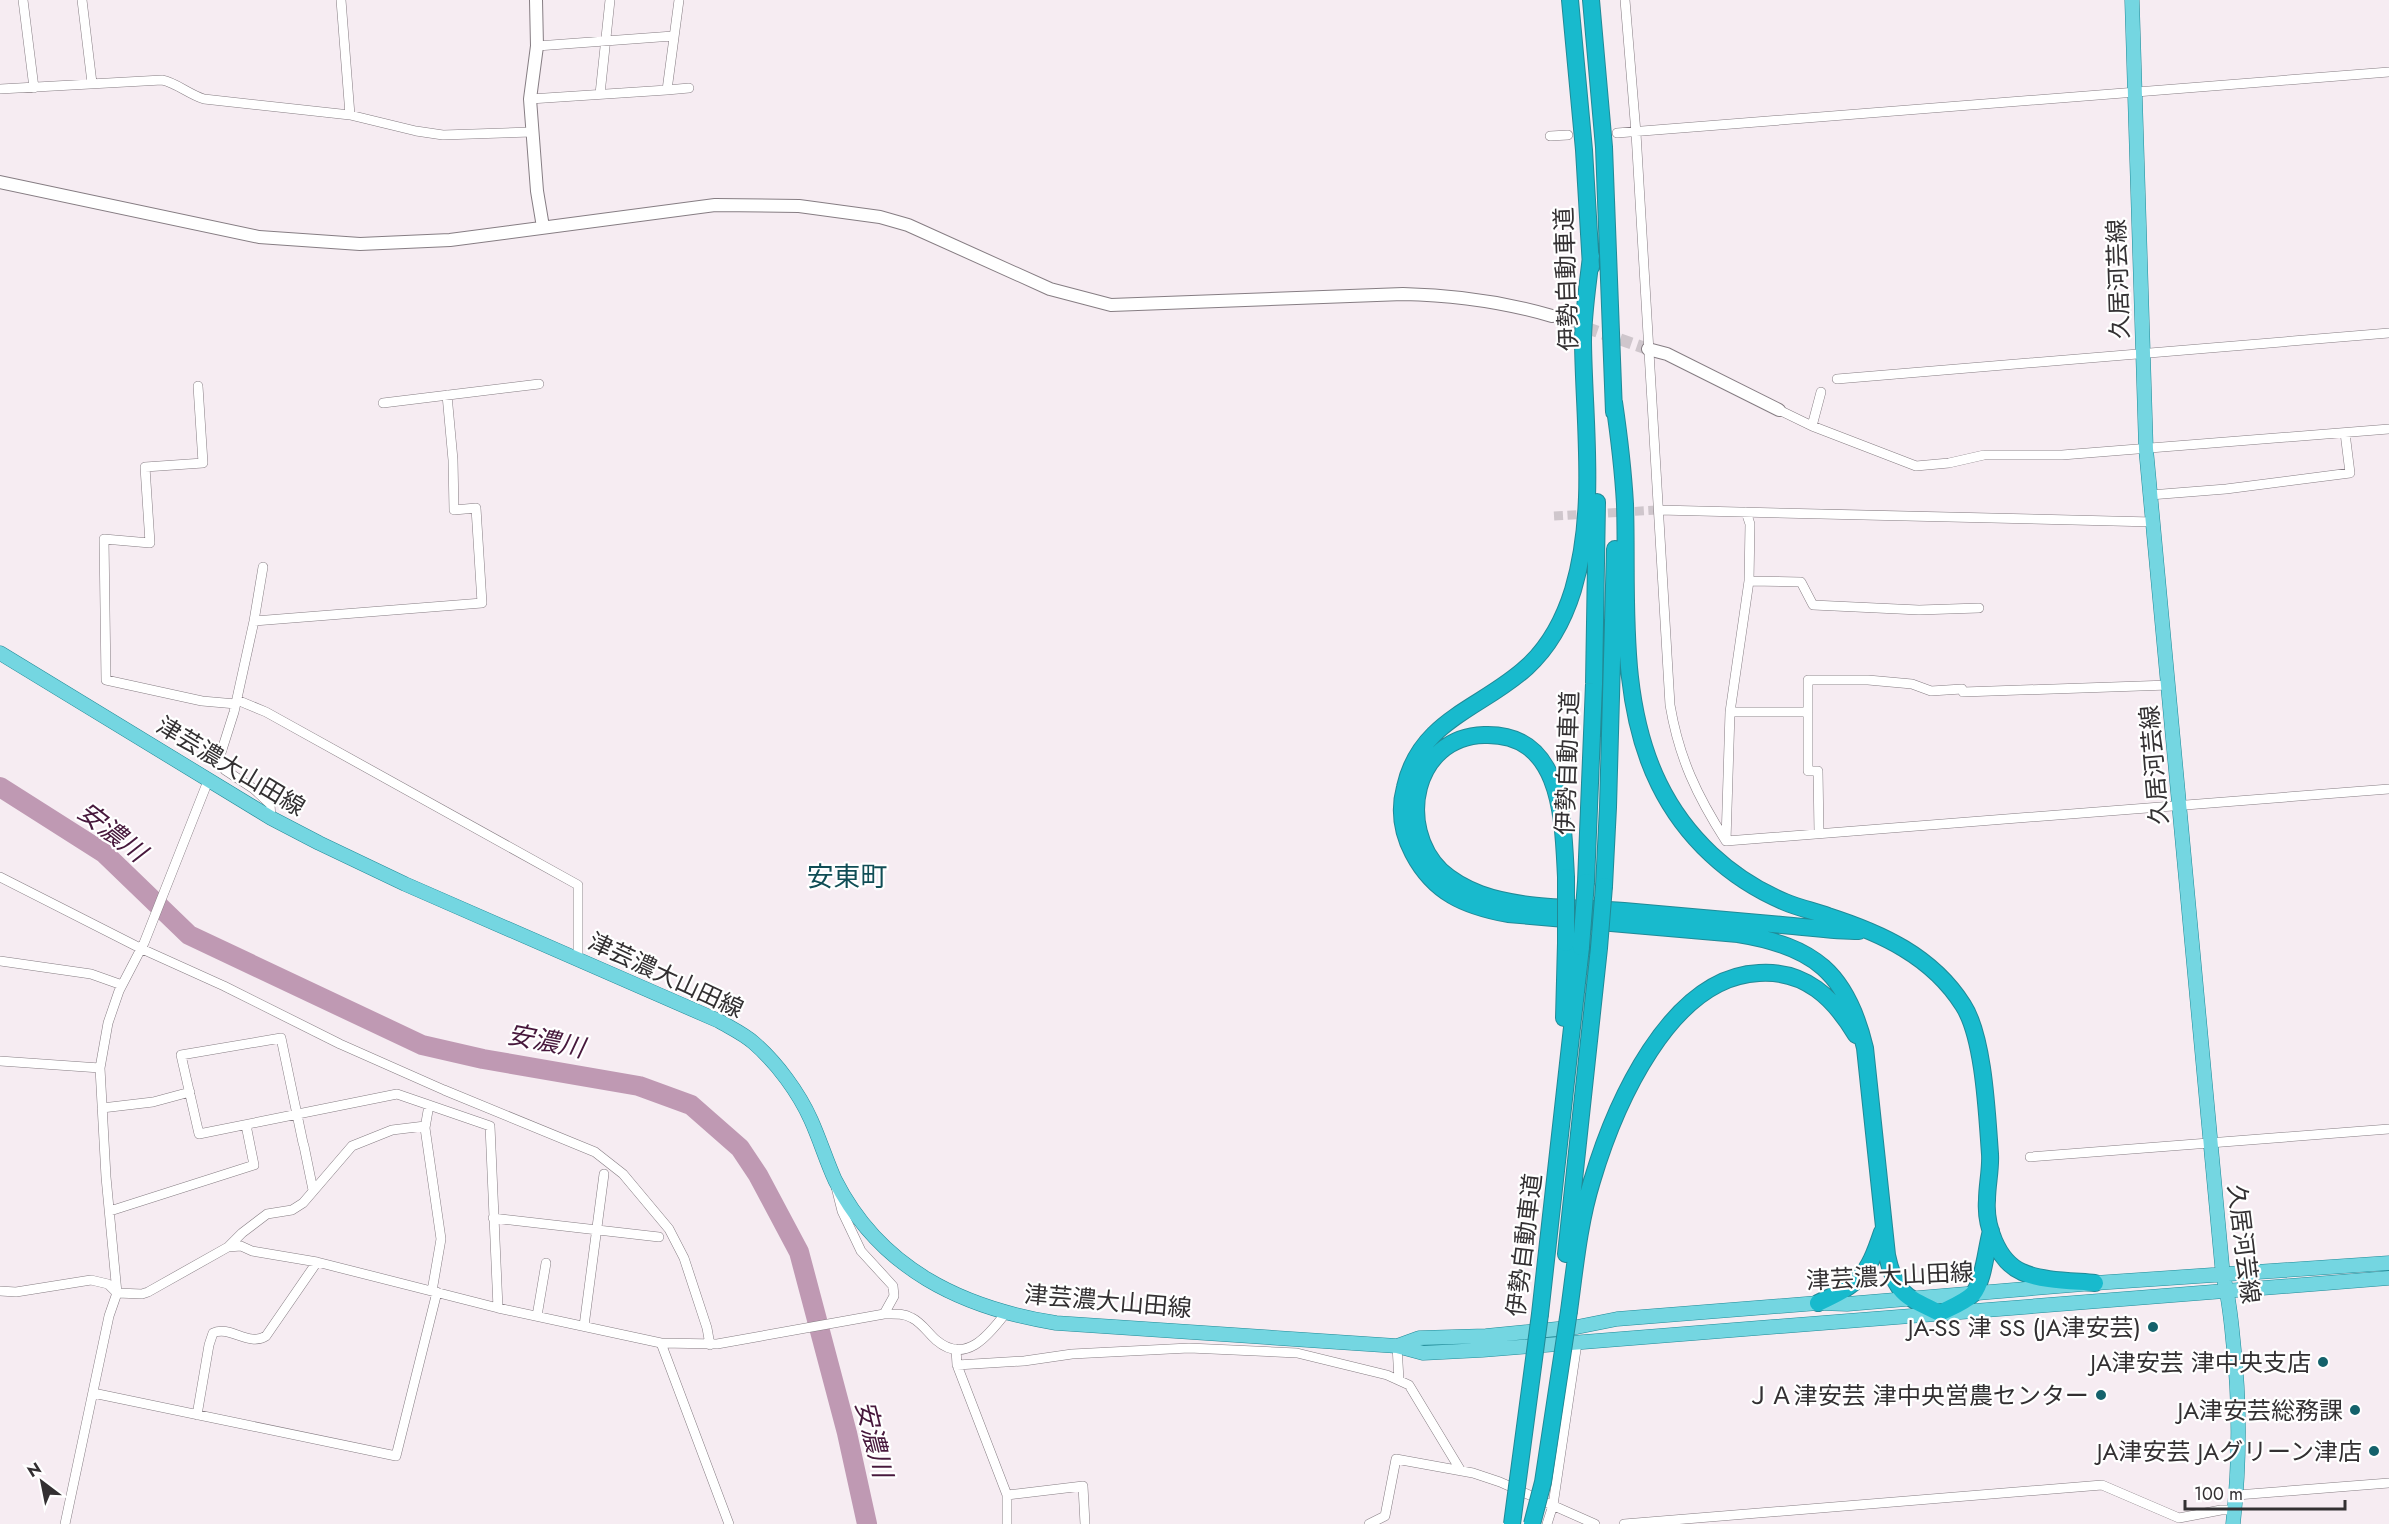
<svg xmlns="http://www.w3.org/2000/svg" width="2389" height="1524" font-family="Jost,'Noto Sans JP',sans-serif">
<style>
.lines{fill:none;stroke-linecap:round;stroke-linejoin:round}
.river{stroke:#bf99b3;stroke-width:20}
.street-tunnel{stroke:#cfc6cc;stroke-width:9;stroke-dasharray:9 4.5;stroke-linecap:butt}
.secondary-tunnel{stroke:#cfc6cc;stroke-width:12;stroke-dasharray:12 6;stroke-linecap:butt}
.street-casing{stroke:#867d83;stroke-width:10}
.secondary-casing{stroke:#867d83;stroke-width:14}
.primary-casing{stroke:#218a97;stroke-width:15}
.highway-casing{stroke:#218a97;stroke-width:18}
.street{stroke:#fff;stroke-width:9}
.secondary{stroke:#fff;stroke-width:12}
.primary{stroke:#74d6e1;stroke-width:14}
.highway{stroke:#18bacd;stroke-width:16}
.highway-bridge-casing{stroke:#218a97;stroke-width:18;stroke-linecap:butt}
.highway-bridge{stroke:#18bacd;stroke-width:16}
.poi-dot{fill:#14616b;stroke:#fff;stroke-width:2}
.labels{text-anchor:middle;dominant-baseline:central;stroke-width:4.5;stroke-linejoin:round;paint-order:stroke}
.street-label{font-size:24px;fill:#333032;stroke:#fff}
.poi-label{font-size:24px;fill:#333032;stroke:#fff;text-anchor:end}
.water-label{font-size:26px;font-style:italic;fill:#47183c;stroke:#fff}
.quarter-label{font-size:27px;fill:#104d55;stroke:#fff}
</style>
<rect width="100%" height="100%" fill="#f6ecf2"/>
<g class="lines">
<path class="river" d="M0,787L104,853L189,935L422,1045L483,1059L639,1086L691,1105L740,1148L758,1175L799,1252L847,1433L867,1524"/>
<path class="street-tunnel" d="M1554,516L1659,510"/>
<path class="secondary-tunnel" d="M1552,316L1648,349"/>
<defs>
<path id="street" d="M23,0L34,88
M82,0L92,83
M341,0L350,115
M1625,0L1636,133L1670,705C1679,758 1697,796 1726,841
M537,46L673,36
M0,89L162,80C177,83 188,94 204,99L350,115L416,131L443,135L532,132
M667,90L689,88
M600,94L610,0
M530,99L667,90L679,0
M1617,133L2389,72
M1550,136L1568,135
M1837,379L2389,333
M198,386L203,463L145,467L150,543L104,539L106,680L202,701L236,704
M383,403L539,384
M1779,410L1812,426L1916,466L1949,463L1984,455H2062L2389,429
M1812,426L1821,392
M2150,495L2226,489L2350,473L2345,433
M1659,510L2153,522
M263,567L254,621L234,712L220,756L225,770L254,789L270,804L271,818
M1749,581L1801,582L1813,605L1919,610L1979,608
M254,621L482,603L476,508L454,510L453,460L447,395
M237,700L266,712L578,885V959
M1730,712H1808
M1819,833L1818,771H1808V680H1868L1912,684L1931,691L1962,689L1963,692L2169,685
M1726,841L2389,789
M1726,841L1730,712L1749,581L1750,524L1746,512
M0,877L142,949L224,986L340,1044L444,1090L595,1152L623,1174L669,1229L684,1258L707,1328L710,1345
M0,961L91,974L122,985
M0,1061L100,1068
M429,1105L425,1128L441,1239L432,1291
M102,1108L153,1102L190,1092
M2030,1157L2389,1129
M836,1187L842,1211L861,1251L893,1286L894,1296L884,1314
M313,1190L304,1146L303,1143L281,1038L181,1055L199,1134L397,1094L490,1126L498,1308
M110,1211L254,1165L246,1125
M493,1218L659,1237
M228,1247L241,1246L252,1251L317,1262L498,1308L661,1343L717,1344L884,1314C894,1314 903,1313 912,1318C922,1323 928,1333 936,1340C965,1365 988,1336 1005,1314
M0,1291L16,1292L91,1280L108,1284L117,1293L142,1294L148,1292L228,1247L242,1233L267,1214L292,1210L303,1203L352,1146L392,1130L425,1126
M537,1316L546,1263
M584,1326L604,1174
M661,1343L729,1524
M1397,1346L1399,1380
M956,1349L957,1365L1007,1495V1524
M957,1365L1024,1361L1072,1354L1189,1348L1297,1353L1387,1375L1409,1385L1461,1471
M93,1393L396,1456L437,1292
M197,1415L209,1345L213,1333C230,1325 249,1347 266,1336L317,1262
M1007,1495L1083,1486L1085,1524
M2237,1495L2389,1483
M65,1524L109,1316L117,1293L106,1177L100,1068L108,1023L119,991L144,943L208,781
M1369,1524L1385,1516L1396,1459L1473,1473L1500,1482L1595,1524
M1547,1524L1553,1505L1577,1343
M1624,1524L2102,1485L2179,1518L2221,1510H2235"/>
<path id="secondary" d="M536,0L537,46L530,99L537,191L543,227
M0,182L259,237L360,244L450,240L715,205L799,206L880,217L908,225L1050,289L1111,305L1403,294C1452,295 1504,302 1552,316
M1648,349L1667,354L1779,410"/>
<path id="primary" d="M2132,0L2146,449L2223,1276C2229,1297 2231,1318 2233,1340C2240,1402 2240,1462 2233,1524
M0,653L271,818L319,843L405,884L719,1021C731,1028 744,1034 754,1043C777,1063 799,1093 811,1120C820,1140 826,1160 835,1180C880,1269 962,1308 1056,1323L1397,1346L1423,1353L1482,1350L2389,1278
M1397,1346L1419,1338L1486,1336L1577,1327L1617,1319L1818,1303L1847,1304L2095,1283L2389,1263"/>
<path id="highway" d="M1570,0L1584,150L1591,267
M1591,0L1604,147L1614,412
M1591,256C1588,284 1583,314 1583,342C1584,424 1597,510 1573,590C1564,619 1550,646 1527,667C1483,708 1420,719 1405,787C1399,809 1402,832 1413,853C1434,893 1465,906 1508,914L1738,934C1814,946 1847,973 1865,1048L1887,1255C1895,1294 1906,1297 1940,1313C1950,1308 1965,1302 1973,1294C1984,1281 1986,1248 1991,1231
M1614,402C1619,436 1623,469 1625,504C1628,596 1617,699 1659,784C1685,837 1730,879 1785,902C1799,908 1814,911 1828,916C1881,933 1932,956 1963,1005C1984,1037 1987,1115 1990,1154C1991,1169 1987,1185 1987,1200C1985,1225 1997,1261 2022,1272C2041,1281 2074,1281 2095,1283
M1566,877C1563,821 1563,732 1484,735C1413,737 1396,827 1441,871C1452,881 1467,889 1480,894C1524,910 1578,907 1624,911C1677,916 1730,920 1782,925C1808,927 1833,931 1859,931
M1586,882L1594,684L1597,502
M1604,886L1608,807L1615,549
M1564,1018L1566,943
M1566,1254L1599,948
M1818,1303C1860,1283 1867,1277 1882,1232
M1569,1311C1575,1267 1579,1223 1592,1181C1614,1107 1669,977 1759,973C1805,970 1834,998 1856,1035
M1540,1314L1581,947"/>
</defs>
<use href="#street" class="street-casing"/>
<use href="#secondary" class="secondary-casing"/>
<use href="#primary" class="primary-casing"/>
<use href="#highway" class="highway-casing"/>
<use href="#street" class="street"/>
<use href="#secondary" class="secondary"/>
<use href="#primary" class="primary"/>
<use href="#highway" class="highway"/>
<defs>
<path id="highway-bridge" d="M1566,943V877
M1581,947L1586,882
M1599,948L1604,886
M1512,1524L1540,1314
M1532,1524L1543,1482L1569,1311"/>
</defs>
<use href="#highway-bridge" class="highway-bridge-casing"/>
<use href="#highway-bridge" class="highway-bridge"/>
</g>
<g class="poi-dot">
<circle cx="2153" cy="1327" r="6"/>
<circle cx="2323" cy="1362" r="6"/>
<circle cx="2101" cy="1395" r="6"/>
<circle cx="2355" cy="1410" r="6"/>
<circle cx="2374" cy="1451" r="6"/>
</g>
<g class="labels">
<g class="street-label">
<text transform="translate(1566 279) rotate(-92)">伊勢自動車道</text>
<text transform="translate(2118 279) rotate(-92)">久居河芸線</text>
<text transform="translate(1567 763) rotate(-88)">伊勢自動車道</text>
<text transform="translate(2154 765) rotate(-95)">久居河芸線</text>
<text transform="translate(231 766) rotate(31)">津芸濃大山田線</text>
<text transform="translate(666 975) rotate(25)">津芸濃大山田線</text>
<text transform="translate(2244 1244) rotate(83)">久居河芸線</text>
<text transform="translate(1524 1245) rotate(-83)">伊勢自動車道</text>
<text transform="translate(1890 1276) rotate(-3)">津芸濃大山田線</text>
<text transform="translate(1108 1301) rotate(5)">津芸濃大山田線</text>
</g>
<g class="poi-label">
<text x="2141" y="1327">JA-SS 津 SS (JA津安芸)</text>
<text x="2311" y="1362">JA津安芸 津中央支店</text>
<text x="2089" y="1395">ＪＡ津安芸 津中央営農センター</text>
<text x="2343" y="1410">JA津安芸総務課</text>
<text x="2362" y="1451">JA津安芸 JAグリーン津店</text>
</g>
<g class="water-label">
<text transform="translate(112 832) rotate(38)">安濃川</text>
<text transform="translate(546 1041) rotate(11)">安濃川</text>
<text transform="translate(874 1439) rotate(76)">安濃川</text>
</g>
<g class="quarter-label">
<text x="847" y="876">安東町</text>
</g>
</g>
<g transform="translate(42 1482) rotate(328)" stroke="#ffffff" stroke-width="4.5" paint-order="stroke">
<path d="M0-4.5L10 22L0 15L-10 22Z" fill="#333032"/>
<text y="-9" font-size="16" font-weight="bold" text-anchor="middle" fill="#333032">N</text>
</g>
<path d="M2185 1500v9h160v-9" fill="none" stroke="#333032" stroke-width="3"/>
<text x="2194" y="1500" font-size="18" fill="#333032" stroke="#ffffff" stroke-width="4.5" paint-order="stroke">100 m</text>
</svg>
